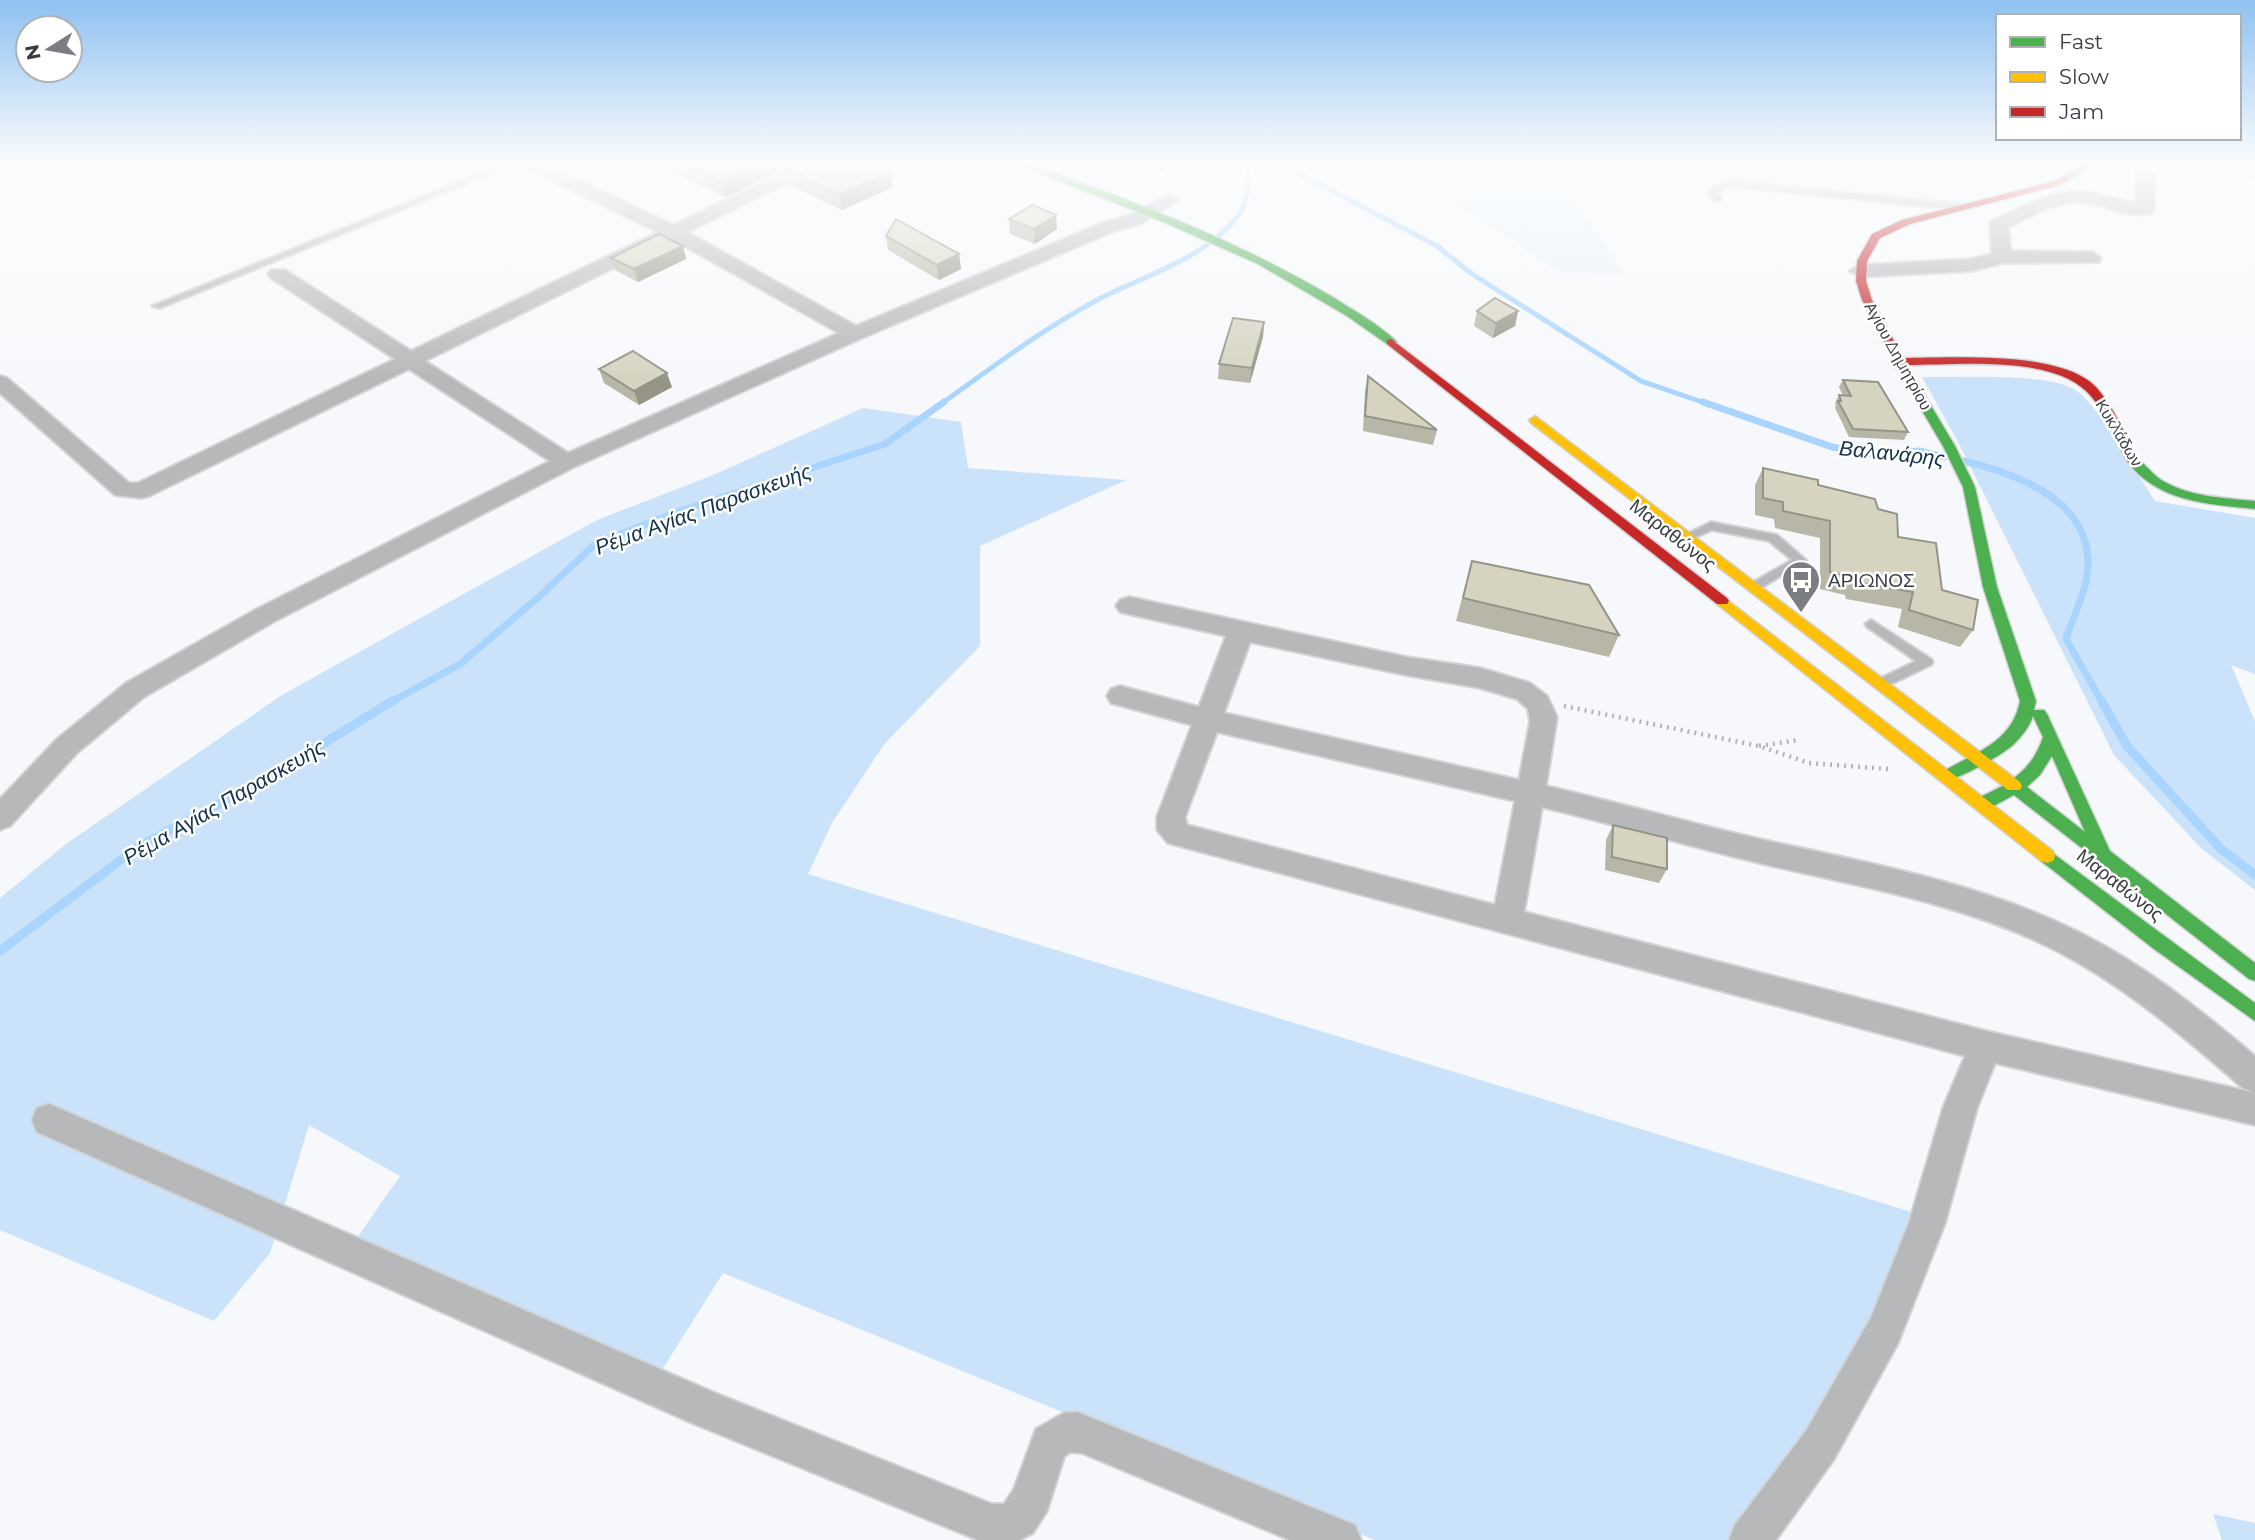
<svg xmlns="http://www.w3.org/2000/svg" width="2255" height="1540" font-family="Montserrat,sans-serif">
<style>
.built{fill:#e8f2fc}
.green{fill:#cae3fa}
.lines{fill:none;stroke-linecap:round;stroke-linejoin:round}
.stream-far2{stroke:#a8d4fd;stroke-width:5}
.stream-far1{stroke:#a8d4fd;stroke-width:7}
.stream{stroke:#a8d4fd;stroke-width:9}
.lane-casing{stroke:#d1d3d5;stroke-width:4}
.street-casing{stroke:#d1d3d5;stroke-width:4}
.fast-casing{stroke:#d1d3d5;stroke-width:3}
.slow-casing{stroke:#d1d3d5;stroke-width:3}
.jam-casing{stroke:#d1d3d5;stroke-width:3}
.path-far1{stroke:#b2b4b6;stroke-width:2.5;stroke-dasharray:1 3.5;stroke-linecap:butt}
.path{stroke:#b2b4b6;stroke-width:4.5;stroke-dasharray:2 5;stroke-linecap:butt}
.lane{fill:#b6b8ba;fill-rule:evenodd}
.street{fill:#b6b8ba;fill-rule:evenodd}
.fast{fill:#4caf50;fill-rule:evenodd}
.slow{fill:#ffc107;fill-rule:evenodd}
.jam{fill:#c62828;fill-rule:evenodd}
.wall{fill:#b8b6a6}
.shaded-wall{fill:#969487}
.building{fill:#d6d4c1;stroke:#969487;stroke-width:2}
.labels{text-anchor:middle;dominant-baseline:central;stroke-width:5;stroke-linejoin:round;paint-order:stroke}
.far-street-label{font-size:16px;fill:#383d43;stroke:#fff}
.street-label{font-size:19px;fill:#383d43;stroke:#fff}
.poi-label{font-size:19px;fill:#383d43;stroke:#fff;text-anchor:start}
.water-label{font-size:21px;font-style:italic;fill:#10324e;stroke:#fff}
</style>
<rect width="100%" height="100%" fill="#f6f8fb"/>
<path class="built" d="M1436,165H1547L1624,273L1559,272L1464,207Z
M1592,165H2045L2055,177L1954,204Z"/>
<path class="green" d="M1922,377C1957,378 2051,372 2077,391C2100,408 2137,474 2155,501L2255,518V674L2231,665L2255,721V890L2202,849L2114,755L1958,442Z
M863,408L961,422L968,468L1126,480L980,546V646L885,743L832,823L808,874L1915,1213L1882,1312L1810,1433L1733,1540H1375L723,1273L660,1373L354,1242L400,1176L309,1125L270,1253L214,1321L0,1230V898L66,844L282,695L597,520L711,476Z
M2213,1514L2255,1523V1540H2222Z"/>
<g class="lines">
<path class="stream-far2" d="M1291,165L1300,174L1437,246L1472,274L1641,381L1708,404
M941,404C993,367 1045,327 1101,298C1148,274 1204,259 1238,216C1249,202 1247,182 1249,165"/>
<path class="stream-far1" d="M1703,402L1832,447L1879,455L1919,451L1944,457
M1964,461C2017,474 2091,500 2088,567C2087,591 2073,616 2066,639L2102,702
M391,702L460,664L541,595L595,544L672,514L885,444L944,402"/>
<path class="stream" d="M2101,700L2127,746L2220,848L2255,875
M0,951L138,847L264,780L394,700"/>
<defs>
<path id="lane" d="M500,165H511L160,308L152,306Z
M1735,181L1960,204L1964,207L1960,210L1735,187L1725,188L1718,193L1722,200L1715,202L1709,192C1716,184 1724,183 1735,181Z
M1711,522L1777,535L1806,560L1758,590H1750L1748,587L1750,584L1792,560L1769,541L1712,530L1687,541L1681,537Z
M1871,620L1931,659L1933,662L1931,665L1885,687H1875L1873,684L1875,681L1916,661L1867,627L1865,624Z"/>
<path id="street" d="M527,165H548L673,225L797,165H818L816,169L687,232L856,326L1100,224L1130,215L1169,195L1178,200L1142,223L1112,232L862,338L574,467L275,621L144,697L77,753L10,826L0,830V799L57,739L126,683L257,609L550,461L409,369L149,496L141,498L115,495L0,393V376L7,378L129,483H138L395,359L271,278L268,274L271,270H285L411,351L658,232L529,169ZM672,239L839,333L568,453L425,361Z
M2145,166L2154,171V209L2151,213C2124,220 2100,200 2076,202C2052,203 2029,217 2008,227L2011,251L2092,252L2101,258L2099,262L2002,263L1972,271L1860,277L1850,271L1860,265L1971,259L1992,254L1990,224L1993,220C2019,209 2047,193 2076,191C2095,190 2117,201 2136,203V171Z
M1129,597L1406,657L1480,668L1530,683L1547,696L1557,717L1546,786C1620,803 1693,824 1768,841C1869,863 1973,882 2068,927C2137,959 2197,1007 2255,1056V1093L2243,1088C2182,1035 2120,982 2047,946C1959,903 1862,887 1768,865C1692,847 1618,825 1542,807L1524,912L1986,1031L2255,1093V1125L1995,1063L1977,1108L1945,1223L1898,1343L1834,1459L1776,1540H1729L1735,1525L1806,1431L1871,1318L1909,1223L1943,1108L1965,1056L1168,843L1157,830V817L1192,725L1111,703L1107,696L1111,689L1120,686L1199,707L1226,636L1120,612L1116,606L1120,600ZM1250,642L1406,675L1480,688L1517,699L1528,709L1530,722L1519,780L1224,713ZM1217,732L1515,801L1495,905L1187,825L1185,817Z
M49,1104L715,1393L992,1504H1004L1014,1489L1036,1429L1064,1413L1077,1412L1355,1525L1361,1540H1290L1082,1453L1070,1452L1064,1457L1047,1511L1033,1533L1019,1540H978L692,1423L37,1132L32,1120L37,1108Z"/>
<path id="fast" d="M1017,165C1042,164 1070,179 1093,187C1177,218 1259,253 1336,299C1356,312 1380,325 1397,342L1387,344L1347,316L1258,264L1161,221Z
M1902,363L1908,367L1955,446L1975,487L1997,587L2036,701L2034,710H2044L2047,714L2110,851L2255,963V981L2249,979L2014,795L1990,808H1978L1976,803L1978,798C2009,784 2032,771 2043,737L2033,716C2030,726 2021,737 2014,744C2005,753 1955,783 1944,779L1942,775L1944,771C1978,751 2012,742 2020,701L1983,587L1963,487L1943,446L1896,367ZM2052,756L2085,832L2027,787L2040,775Z
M2133,457C2144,461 2152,475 2163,481C2190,497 2224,498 2255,501V509C2208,504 2157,502 2127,461Z
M2047,849L2255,1003V1021L2154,949L2041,861L2039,856L2041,851Z"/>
<path id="slow" d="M1535,416L2020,782L2022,786L2020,790H2008L1531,423L1529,420Z
M1722,596L2053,851L2055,856L2053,861L2047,863L2041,861L1717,604L1715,601Z"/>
<path id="jam" d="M2082,165H2094L2060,185L1910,224L1880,238L1867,261L1866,281L1872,300L1903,358C1953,358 2060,350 2096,387C2115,408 2125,437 2139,461L2133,465L2127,461C2114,438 2105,409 2086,391C2049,355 1956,365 1907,365L1906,369H1898L1862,300L1856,281L1857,261L1872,234L1902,220L2054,181Z
M1391,339L1727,598L1729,601L1727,604H1717L1387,344V340Z"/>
</defs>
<use href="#lane" class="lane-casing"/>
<use href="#street" class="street-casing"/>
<use href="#fast" class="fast-casing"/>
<use href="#slow" class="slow-casing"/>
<use href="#jam" class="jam-casing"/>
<path class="path-far1" d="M2164,175L2255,178"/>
<path class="path" d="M1564,706L1759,746L1809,763L1888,769
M1759,746L1799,740"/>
<use href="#lane" class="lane"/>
<use href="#street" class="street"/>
<use href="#fast" class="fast"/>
<use href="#slow" class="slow"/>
<use href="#jam" class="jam"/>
</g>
<path class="wall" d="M673,165H791L726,197L676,173Z
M1140,165H1171L1160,172Z
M787,169L891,172L893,187L842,210L790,185Z
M1009,219L1057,229L1035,244L1010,234Z
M886,236L959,254L961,269L939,280L888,250Z
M683,246L686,259L638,282L615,270L611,258Z
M1477,311H1518L1515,326L1493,338L1474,326Z
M1264,322L1263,337L1250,383L1218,379L1219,364Z
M599,369L672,387L639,405L604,383Z
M1368,376L1437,430L1433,445L1363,431L1365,391Z
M1843,380L1908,432L1904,440L1849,437L1835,408L1836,405L1835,403L1839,395L1843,396L1839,387Z
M1763,468L1818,485L1878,509L1898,537L1942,590L1973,630L1960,647L1898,627L1902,609L1846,599L1845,595L1820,589V538L1775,528L1774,519L1755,515V485Z
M1472,561L1619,635L1609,657L1456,621Z
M1613,825L1667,869L1659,883L1605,870L1606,840Z"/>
<path class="shaded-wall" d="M756,165H791L726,197L722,181Z
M1160,165H1171L1160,172Z
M891,172L893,187L842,210L839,194Z
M1056,215L1057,229L1035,244L1034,229Z
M683,246L686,259L638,282L634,269Z
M959,254L961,269L939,280L937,265Z
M1518,311L1515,326L1493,338L1496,323Z
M1264,322L1263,337L1250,383L1252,368Z
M667,373L672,387L639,405L634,391Z"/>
<path class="building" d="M686,165H756L722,181Z
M796,165H878L891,172L839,194L787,169Z
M1032,205L1056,215L1034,229L1009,219Z
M896,219L959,254L937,265L886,236Z
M659,234L683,246L634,269L611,258Z
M1495,298L1518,311L1496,323L1477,311Z
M1233,318L1264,322L1252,368L1219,364Z
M633,351L667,373L634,391L599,369Z
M1368,376L1437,430L1365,416Z
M1843,380L1878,382L1908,432L1853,429L1838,401H1841L1839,395L1851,396Z
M1763,468L1818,480V485L1875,499L1878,509L1897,514L1898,537L1936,543L1942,590L1978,600L1973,630L1909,610L1913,592L1856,582L1855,578L1830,572V521L1783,511V502L1763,498Z
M1472,561L1589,585L1619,635L1463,598Z
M1613,825L1667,838V869L1612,857Z"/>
<linearGradient id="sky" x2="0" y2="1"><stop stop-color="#8ec1f0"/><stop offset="0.43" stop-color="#fbfcfd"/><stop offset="1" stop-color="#fbfcfd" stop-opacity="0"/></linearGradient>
<rect width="2255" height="380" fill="url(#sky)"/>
<defs>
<symbol id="bus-pin" viewBox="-11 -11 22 30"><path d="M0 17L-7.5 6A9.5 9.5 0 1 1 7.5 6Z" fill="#7a7e83" stroke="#fff"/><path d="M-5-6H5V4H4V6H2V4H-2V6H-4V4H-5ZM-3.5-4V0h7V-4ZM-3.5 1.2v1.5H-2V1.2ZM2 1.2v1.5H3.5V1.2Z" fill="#fff"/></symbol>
</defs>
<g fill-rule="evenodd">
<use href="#bus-pin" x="1779" y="558" width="44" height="60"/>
</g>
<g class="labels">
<g class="far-street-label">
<text transform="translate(1898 356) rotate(61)">Αγίου Δημητρίου</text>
<text transform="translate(2119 433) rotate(59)">Κυκλάδων</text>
</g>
<g class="street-label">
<text transform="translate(1673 535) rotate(38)">Μαραθώνος</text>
<text transform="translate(2120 885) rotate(38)">Μαραθώνος</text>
</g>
<g class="poi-label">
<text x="1828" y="580">ΑΡΙΩΝΟΣ</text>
</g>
<g class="water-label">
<text transform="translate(1892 453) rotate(6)">Βαλανάρης</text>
<text transform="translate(703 509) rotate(-20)">Ρέμα Αγίας Παρασκευής</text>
<text transform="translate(224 802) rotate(-30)">Ρέμα Αγίας Παρασκευής</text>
</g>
</g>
<rect x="1996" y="14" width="245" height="126" fill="#ffffff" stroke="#afb1b4" stroke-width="2"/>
<rect x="2010" y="37" width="35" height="10" fill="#4caf50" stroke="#afb1b4" stroke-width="2"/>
<text x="2059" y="49" font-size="21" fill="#383d43">Fast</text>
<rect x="2010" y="72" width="35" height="10" fill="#ffc107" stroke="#afb1b4" stroke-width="2"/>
<text x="2059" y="84" font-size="21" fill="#383d43">Slow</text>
<rect x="2010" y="107" width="35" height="10" fill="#c62828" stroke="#afb1b4" stroke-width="2"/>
<text x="2059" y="119" font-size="21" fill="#383d43">Jam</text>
<g transform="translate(49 49) rotate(259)"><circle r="33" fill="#ffffff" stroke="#afb1b4" stroke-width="2"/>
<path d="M0-5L12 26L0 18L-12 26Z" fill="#7a7e83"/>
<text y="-10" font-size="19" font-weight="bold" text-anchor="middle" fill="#383d43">N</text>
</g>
</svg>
